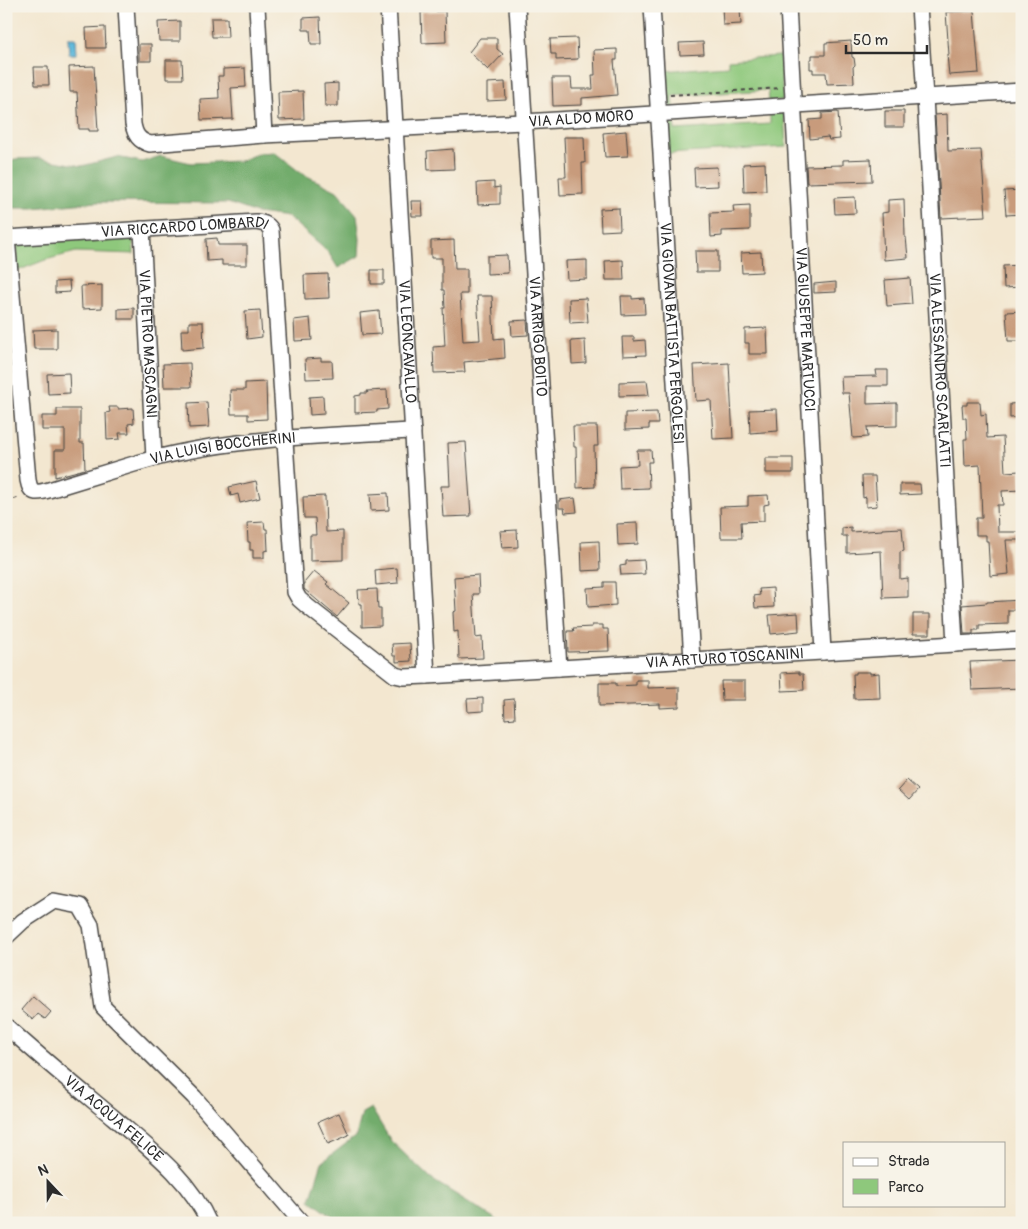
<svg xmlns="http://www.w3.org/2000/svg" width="1028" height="1229" font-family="Pangolin,sans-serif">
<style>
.green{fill:#8ec87c;stroke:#5c7a54}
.forest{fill:#72ac6c;stroke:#4e6c4c}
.water{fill:#5cb7da;stroke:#447182}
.building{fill:#c89b7b}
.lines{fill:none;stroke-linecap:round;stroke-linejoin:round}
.minor-casing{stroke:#494744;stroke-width:18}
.path{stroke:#494744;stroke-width:2;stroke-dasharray:4 4;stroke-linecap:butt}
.minor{stroke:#fff;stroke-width:15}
.labels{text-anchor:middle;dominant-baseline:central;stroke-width:4;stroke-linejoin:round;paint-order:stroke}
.street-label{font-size:15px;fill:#2b2b2b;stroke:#f7f3e8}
</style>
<rect width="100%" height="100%" fill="#f7f3e8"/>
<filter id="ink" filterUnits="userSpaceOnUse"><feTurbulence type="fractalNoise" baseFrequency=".02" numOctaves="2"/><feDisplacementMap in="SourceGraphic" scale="10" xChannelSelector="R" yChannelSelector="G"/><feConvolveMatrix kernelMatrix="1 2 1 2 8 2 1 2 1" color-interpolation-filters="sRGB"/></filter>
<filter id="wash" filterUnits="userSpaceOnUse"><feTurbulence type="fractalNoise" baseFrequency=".0096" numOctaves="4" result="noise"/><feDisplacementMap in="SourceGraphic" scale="20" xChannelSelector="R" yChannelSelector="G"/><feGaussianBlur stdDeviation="1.12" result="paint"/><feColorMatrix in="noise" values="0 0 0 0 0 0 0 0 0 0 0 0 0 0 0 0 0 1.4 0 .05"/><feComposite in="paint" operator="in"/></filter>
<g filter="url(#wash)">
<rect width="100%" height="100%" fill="#f3e7d0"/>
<path class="green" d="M780,56L783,100L769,101L768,90L673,96L674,107L665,108L663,71L728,66V60Z
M784,112L786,147L668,154L665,119L674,118L675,130L770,124V113Z
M133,236L134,254L76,252L45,260L17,271V242Z"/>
<path class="forest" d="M274,152L301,173L337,191L357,215L360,239L359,256L338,268L328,252L288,217L257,213L228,203L97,202L33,208H6V164L15,159L39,158L82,166L117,157L142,162L161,156L191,163L240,161L259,153Z
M371,1108L391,1141L431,1179L502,1223H341L310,1200L322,1162L356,1136L362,1113Z"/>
<path class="water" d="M68,38H76L77,54H69Z"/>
<g id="blocks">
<path class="building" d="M722,6H732V9H740L741,24L723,25Z
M445,11L446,42L422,43L421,12Z
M974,11L979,73L949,75L947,55H949L946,12Z
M320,17L321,44H311L310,30H303V18Z
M211,18H227L228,37H212Z
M180,21V41H159L158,22Z
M105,27L106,48H87L86,28Z
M480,38H497V49L503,54L488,70L469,52Z
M577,38L578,59L556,60V54H551L550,39Z
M851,41L852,57L854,58L855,65L853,67L854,83L827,84L826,73H813V69H810V59H812V55H825V43Z
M703,42L704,54L680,55L679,43Z
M139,44H151V61H139Z
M617,49V60H614L617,95L582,98V105L553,106L552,78H571L572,89H593L592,75H595L594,50Z
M166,60H182L183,79H166Z
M94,66L98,131H89V129H79L77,92H70L69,67Z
M34,67H48L49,85H35Z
M245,68L246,87L231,88L233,119L201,120L200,99L219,98L218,76H223V69Z
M505,82L506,100L487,101V83Z
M338,83V106H325L324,84Z
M303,91L304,119L279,120L278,92Z
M885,111H904V127H885Z
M838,112L840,139L829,140L828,137L810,139L809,120L822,119V113Z
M947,114L948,151L981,150L986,216L941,218L935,115Z
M626,131L628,156L605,157L603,133Z
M564,137H584L585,163H582L583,194L560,195L559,177H566Z
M453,149L454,169L428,170L427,151Z
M871,159L872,181L807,183L806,166L843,165V160Z
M765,163L766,191L744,192L743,164Z
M717,167L718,186L695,187L694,168Z
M494,182V188L500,187V204L478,205L477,183Z
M1022,190V214L1006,215L1004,191Z
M855,197L856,213L835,214L834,198Z
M904,199L905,237H906L908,258L884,260L882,213L888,212V200Z
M411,201H422L423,216H412Z
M750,205V230L722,231V236L711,237L710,213L734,212L733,206Z
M619,208L620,230L601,231L600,209Z
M217,238L218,245H247V265H222V260L207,261L206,239Z
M454,240L455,269H467V294H460L463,341L480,340L477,296H492L494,339L504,338L505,358L464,362L465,372L434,373L433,347L445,346L443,308H445L444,290H442V258H431V241Z
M695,251H718V272H696Z
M761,252L762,272L742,273L741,253Z
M507,255L508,273L487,274V256Z
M587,260V279L567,280L566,261Z
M623,260L624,280H606L605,261Z
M1022,265V287L1004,288L1003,266Z
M371,270H384V284H371Z
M328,274L329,298L305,299L304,275Z
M910,278L912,304L887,306L885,280Z
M69,281L70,292L55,293V282Z
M836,282V292L814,293V284Z
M102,285V308L82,309L81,286Z
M621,296H632V299L644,298L645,314L622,315Z
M586,298L588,322L570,323L569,299Z
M134,308V319H118V309Z
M260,310L262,337L247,339L245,311Z
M379,311L381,334L362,335L360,313Z
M1022,311V341H1008L1006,312Z
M310,318L312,340L295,341L294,320Z
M527,320L528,335L512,336L511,321Z
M189,322H203L204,348L182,350L181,330H189Z
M767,328L768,354H749V343H745V329Z
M57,329V349H34L33,330Z
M622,337H634V341L645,340L646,355L623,356Z
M585,340L586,363L572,364L571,341Z
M321,358V361H332L333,378L306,379L305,359Z
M190,363L191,387H164L163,364Z
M729,363L733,438L713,439L711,400L696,401L694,365Z
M876,370H888V386H867V404L897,403V426L867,427L868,437L853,438L849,393H842L841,377L877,376Z
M69,373L70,393L48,394L47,374Z
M647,381L649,395L619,396V382Z
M266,382L267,419L248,420V414H231L230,390H245V383Z
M387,390L388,409L377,410V412L355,413V396L361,395V393H368L367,391Z
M323,396L324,414L310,415L309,397Z
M207,402L209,427L189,428L188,403Z
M967,402H980L981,415L986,414L987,438L1003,437L1005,472L1020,471L1021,490L1002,491L1003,505H997L998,532H1022V540H1006L1009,574L990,576L988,541H986V535H976V518H982L980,465L965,466L964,439H967L966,418H963L962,405H967Z
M1022,403V417L1010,418V404Z
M109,407H118V409L133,408L134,423L128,424L129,433H119L120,439L107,440L106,413L110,412Z
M57,409H80V443H84L85,469L55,477V450H65V430H42V416H57Z
M777,409L778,431L750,433L749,410Z
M657,412L658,424H649V429L625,430V413Z
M573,426H597L598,446H594L595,487L577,488L576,447H574Z
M466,442L471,516L443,517L441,486H450L448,443Z
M637,450H651L652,462H648L649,488L620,489L619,466L638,465Z
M766,458H793V473H766Z
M862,476H875L877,506L866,507V497L863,498Z
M256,481L260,498L240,503L238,494L231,496L229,487Z
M900,484H920L921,494L900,495Z
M388,493L389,510L371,511L370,494Z
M768,495L769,504L764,505V521L741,522L742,538H721L720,507L748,506V496Z
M325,496L326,532L343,531V560L310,561V535H316L315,518H304L303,497Z
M575,498L577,512L565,513L564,508H559V500Z
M264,522L265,529H267L268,550L264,551V558H253V550H250V542H248L247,523Z
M637,523L638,544L618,545L617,524Z
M851,527V532L882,530V529L902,528L904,551L900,552V579L908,578V597L883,598L881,551L847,553V536H842V528Z
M517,530L518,547L502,548L500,531Z
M599,541L600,570L582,571L581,542Z
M644,560L645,574L621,575L620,566L626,565V561Z
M397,568L398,583L376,585L375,570Z
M314,571L328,582L326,584L349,603L337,617L304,589V583Z
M478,575L479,594H473L476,638L482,637L483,658L459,659L458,631L454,632L453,612L456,611L454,577Z
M604,582H615L616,605L588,607L587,588L604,587Z
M773,588L774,607L755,608L754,596L760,595L759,589Z
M377,589L378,609H381V626L362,627V604H359L358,590Z
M1022,600V610H1008V624L979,625V630H973V634H964L962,605L987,603V602Z
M798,613L799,631L771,634L769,615Z
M913,614H930V634H913Z
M592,625H603V629H608L609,651L568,652L567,631H574L573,628L592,627Z
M410,643L411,661L396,662V656H393L392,644Z
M1022,660V688L972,690L970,662Z
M799,672V674H803L804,690L782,691L781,673Z
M856,672H870V674L879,673L880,698L854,699L853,674H856Z
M636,680H648V688L679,687V707L660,708V704L599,706V683H616V686L636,685Z
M721,681H745V700H722Z
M483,698V711L468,712L467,699Z
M514,699L515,718L505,719L504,700Z
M907,780L918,790L909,800L898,790Z
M33,996L51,1012L45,1019L38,1014L33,1020L21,1010Z
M339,1113L349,1135L328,1144L318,1122Z"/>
</g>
</g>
<g filter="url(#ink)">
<use href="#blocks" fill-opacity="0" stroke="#494744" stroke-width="1"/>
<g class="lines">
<defs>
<g id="minor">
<path id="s1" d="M126,6L133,124C135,135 139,141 150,144L264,135L524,122L1022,91"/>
<path d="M257,6L264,135"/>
<path id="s2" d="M388,6L427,676"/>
<path id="s3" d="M517,6L559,668"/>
<path id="s4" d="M652,6L692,660"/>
<path id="s5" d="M788,6L823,652"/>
<path id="s6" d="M919,6L925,97L955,644"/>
<path id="s7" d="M142,229L154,458"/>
<path id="s8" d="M6,238L256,222C263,223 268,224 271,230L295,592L299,599L307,606L395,675L404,677L427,676L1022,640"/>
<path id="s9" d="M7,238L28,480C29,485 30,491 36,492C42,493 58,487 65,485C88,478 111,471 134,464C225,437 320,436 413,431"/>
<path d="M6,937L23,921L54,901L80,906L91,925L103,1007L194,1097L302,1223"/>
<path id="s10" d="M6,1026C41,1058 78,1088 114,1118C150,1149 190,1179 209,1223"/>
</g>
</defs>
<use href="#minor" class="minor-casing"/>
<path class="path" d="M670,95L780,88
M6,501L21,497"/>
<use href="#minor" class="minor"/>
</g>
</g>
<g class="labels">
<g class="street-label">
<text stroke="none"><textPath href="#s1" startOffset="578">VIA ALDO MORO</textPath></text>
<text stroke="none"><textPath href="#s8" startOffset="179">VIA RICCARDO LOMBARDI</textPath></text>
<text stroke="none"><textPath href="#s5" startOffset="324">VIA GIUSEPPE MARTUCCI</textPath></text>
<text stroke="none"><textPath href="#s4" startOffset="328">VIA GIOVAN BATTISTA PERGOLESI</textPath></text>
<text stroke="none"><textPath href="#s3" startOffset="331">VIA ARRIGO BOITO</textPath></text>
<text stroke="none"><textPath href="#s2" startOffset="336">VIA LEONCAVALLO</textPath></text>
<text stroke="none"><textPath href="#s7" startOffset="115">VIA PIETRO MASCAGNI</textPath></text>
<text stroke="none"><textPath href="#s6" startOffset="365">VIA ALESSANDRO SCARLATTI</textPath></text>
<text stroke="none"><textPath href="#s9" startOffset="451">VIA LUIGI BOCCHERINI</textPath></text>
<text stroke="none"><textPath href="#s8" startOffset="1092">VIA ARTURO TOSCANINI</textPath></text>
<text stroke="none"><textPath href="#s10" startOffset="142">VIA ACQUA FELICE</textPath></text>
</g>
</g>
<rect width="1028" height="1229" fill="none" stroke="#f7f3e8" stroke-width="25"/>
<rect x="843" y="1142" width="162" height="65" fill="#f7f3e8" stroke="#a5a39c"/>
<rect x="853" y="1158" width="25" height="8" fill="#ffffff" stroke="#a5a39c"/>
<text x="888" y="1166" font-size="15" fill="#2b2b2b">Strada</text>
<rect x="853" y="1179" width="25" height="15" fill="#8ec87c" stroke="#a5a39c"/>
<text x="888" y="1192" font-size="15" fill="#2b2b2b">Parco</text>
<g transform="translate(48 1182) rotate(338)" stroke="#f7f3e8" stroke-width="4" paint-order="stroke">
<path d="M0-4L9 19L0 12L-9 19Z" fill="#2b2b2b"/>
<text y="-8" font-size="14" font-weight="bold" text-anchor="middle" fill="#2b2b2b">N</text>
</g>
<path d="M846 45v8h81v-8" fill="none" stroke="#2b2b2b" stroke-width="2.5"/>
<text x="853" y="45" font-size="15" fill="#2b2b2b" stroke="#f7f3e8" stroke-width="4" paint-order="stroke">50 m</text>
</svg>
